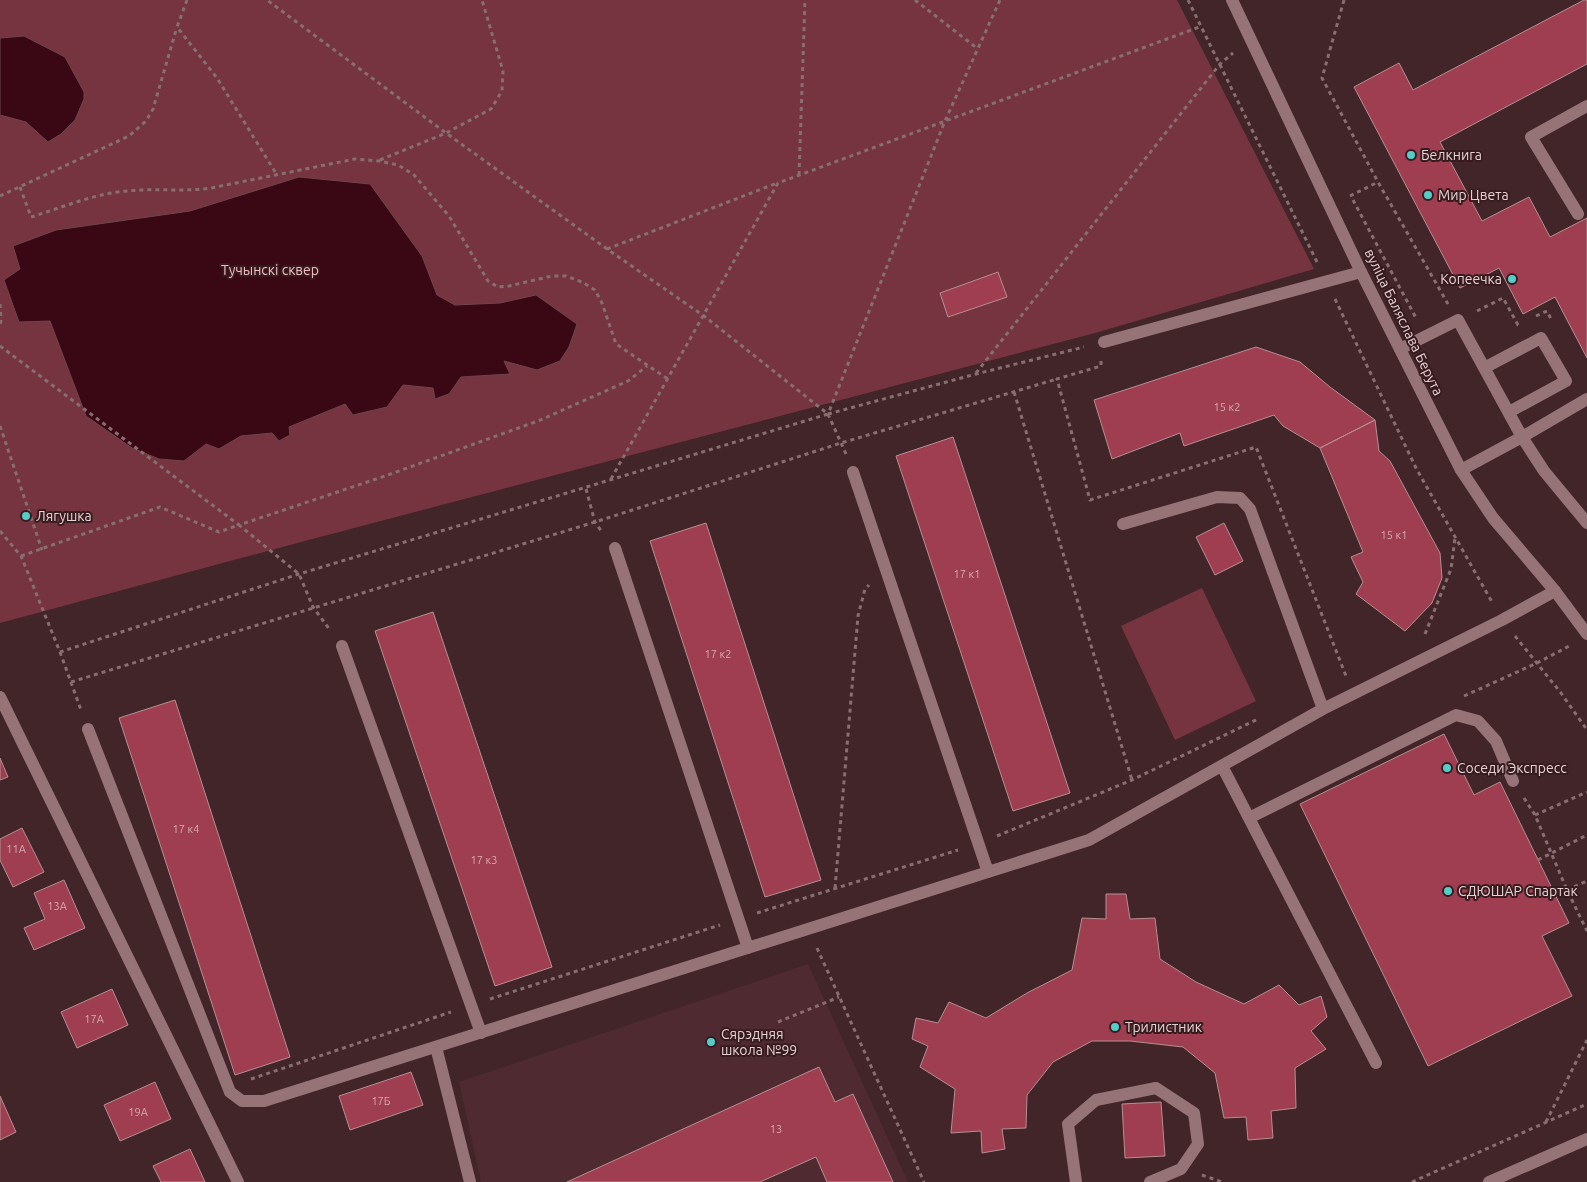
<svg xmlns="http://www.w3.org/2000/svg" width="1587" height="1182" font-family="Ubuntu,sans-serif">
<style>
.built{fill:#4f2a30}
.green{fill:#763440}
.water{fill:#3a0814;stroke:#6d444d}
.building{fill:#9f3e51;stroke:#b48f93}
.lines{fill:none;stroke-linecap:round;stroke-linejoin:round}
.path{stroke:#876e71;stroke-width:3;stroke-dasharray:4 4;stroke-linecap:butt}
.lane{stroke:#967377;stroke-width:12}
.street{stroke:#967377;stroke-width:12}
.secondary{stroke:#967377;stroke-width:12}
.poi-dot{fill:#54cdc8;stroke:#371b1f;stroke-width:2}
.labels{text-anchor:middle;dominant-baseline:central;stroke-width:4;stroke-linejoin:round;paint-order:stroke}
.number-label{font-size:11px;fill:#d4acb2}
.poi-label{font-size:14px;fill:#e5d1d3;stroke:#371b1f;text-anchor:start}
.park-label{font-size:14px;fill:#f5bec4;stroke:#371b1f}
.street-label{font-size:14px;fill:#e5d1d3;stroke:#371b1f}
</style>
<rect width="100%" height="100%" fill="#422529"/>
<path class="built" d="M808,964L908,1182H481L459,1082Z"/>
<path class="green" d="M0,0H1177L1314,269L1095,333L301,542L0,623Z
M1202,588L1256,701L1175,740L1121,626Z"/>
<path class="water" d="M24,36L65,57L84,92V99L75,120L61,134L48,142L26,122L0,115V38Z
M299,177L370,184L422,256L437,295L455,305L500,303L536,295L577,324L569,347L560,361L537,370L504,361L510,374L461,377L449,394L435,399L433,388L403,385L387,407L353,415L345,404L289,427L290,435L279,441L272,433L241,436L219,449L206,444L184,461L159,459L132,448L86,416L50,321L19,322L4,280L20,269L13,246L56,230L190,211Z"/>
<path class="building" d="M1584,0H1587V64L1440,142L1482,221L1529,197L1550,237L1587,218V358L1555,297L1523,314L1499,268L1460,288L1354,87L1399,63L1413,90Z
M998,272L1007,297L948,317L940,293Z
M1256,347L1300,362L1330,387L1375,420L1320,448L1283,426L1274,415L1184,446L1180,433L1112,459L1094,400Z
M1375,420L1379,451L1390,461L1440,553L1442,578L1432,603L1405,631L1356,594L1363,582L1351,557L1363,552L1320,448Z
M953,437L1070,793L1013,811L896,456Z
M706,523L821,880L765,897L650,541Z
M1224,523L1243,561L1215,575L1196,537Z
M433,612L552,967L495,986L375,631Z
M175,700L290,1057L235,1075L119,718Z
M1444,734L1474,795L1500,782L1569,923L1542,936L1572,996L1428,1066L1300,804Z
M0,758L8,777L0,780Z
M22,828L44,872L13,887L0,860V839Z
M64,880L85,928L34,950L24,928L45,919L34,893Z
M1106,894H1126L1130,919L1155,918L1160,959L1196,982L1244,1004L1279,985L1299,1005L1321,996L1327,1017L1311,1031L1326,1049L1295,1068L1296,1108L1271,1111L1273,1138L1248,1140L1246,1117L1224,1118L1215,1073L1183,1047L1130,1041H1092L1053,1062L1027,1095L1026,1128L1002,1129L1005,1149L982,1153L981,1131L951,1133L955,1089L920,1067L928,1046L912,1039L916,1018L938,1023L949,1002L986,1018L1027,993L1072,970L1082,918L1106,919Z
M112,989L128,1025L77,1048L61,1012Z
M819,1067L835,1102L853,1094L893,1182H827L816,1157L760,1182H567Z
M411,1072L423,1105L350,1130L339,1096Z
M155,1082L171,1119L120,1141L104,1105Z
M0,1096L16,1132L0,1140Z
M1161,1102L1165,1156L1125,1158L1122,1104Z
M190,1149L205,1182H161L153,1166Z"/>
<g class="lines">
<path class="path" d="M187,0L177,27L217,78L277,175
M915,0L978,49
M1188,0L1317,262
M1344,0L1322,78L1378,182L1448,304
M380,160L446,133L491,109L502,91L503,71L482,0
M799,175L805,0
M20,187L31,217C61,208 96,193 127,191C155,188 183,192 211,188L355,159L379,161L398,165L414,175L449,216L488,281L498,287L509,286L552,276H566L582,282L595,290L602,303L616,344L668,379
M0,196L129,136L146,121L153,109L177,27
M1350,196L1378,182
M1353,200L1416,318
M607,249L777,183
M1335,299L1416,468L1492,602
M0,304L1,320L0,326
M1477,311L1503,298L1518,325H1520
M1536,316L1547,311L1551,319
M0,346L239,525L385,476L538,421L628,381L647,366
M1101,361V366L1057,379L1090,500L1256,447L1346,676
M976,373L1220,64L1233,53
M1014,392L1132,780
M828,414L976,374L1084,347
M0,426L42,550
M846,454L828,414L945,121L1000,0
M611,479L778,183L1202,26
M586,489L595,522L602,532
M0,531L21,556L60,652L299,574L828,414L704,316L607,249L446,133L267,0
M21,556L160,507L219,532L239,525L299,574L313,607L330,630
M1425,634L1451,569L1455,538
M1515,636L1561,693L1587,730
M60,652L81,710
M71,682L595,522L841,443L1057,379
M1464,696L1537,663L1571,645
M1524,798L1535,815L1567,890L1587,931
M1535,815L1587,792
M997,836L1132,780L1258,719
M1538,860L1587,835
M835,888L858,616L865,589L869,585
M1567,890L1587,881
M757,913L958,850
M817,948L924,1182
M490,999L720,925
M778,1022L839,997
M251,1079L451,1012
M1546,1122L1587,1040
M1202,1175L1222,1182
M1412,1182L1587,1104"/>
<path class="lane" d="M1578,214L1531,137L1587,106
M1104,342L1361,272
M1400,349L1458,320L1522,437L1544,471L1587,523
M1484,368L1541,338L1566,381L1509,412
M1461,470L1522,437L1587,399
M853,472L988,872
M1123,524L1217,497L1240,498L1250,509L1323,709
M615,548L748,948
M342,646L481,1033
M88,729L230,1092L242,1101H264L1089,840L1323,709L1502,620L1555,591
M1222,766L1376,1063
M1249,818L1456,715L1478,721L1496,741L1513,781
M436,1047L470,1182
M1076,1182L1068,1124L1096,1100L1156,1088L1194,1113L1198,1144L1181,1169L1150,1182"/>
<path class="street" d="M0,697L238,1182
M1489,1182L1587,1139"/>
<path class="secondary" d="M1232,0L1361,272L1461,470L1493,518L1555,591L1587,634"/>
</g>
<g class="poi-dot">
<circle cx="1411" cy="155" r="5"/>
<circle cx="1428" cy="195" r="5"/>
<circle cx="1512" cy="279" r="5"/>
<circle cx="26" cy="516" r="5"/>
<circle cx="1447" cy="768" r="5"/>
<circle cx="1448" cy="891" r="5"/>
<circle cx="1115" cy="1027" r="5"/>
<circle cx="711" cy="1042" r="5"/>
</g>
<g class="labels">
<g class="number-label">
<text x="1227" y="407">15 к2</text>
<text x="1394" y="535">15 к1</text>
<text x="967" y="574">17 к1</text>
<text x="718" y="654">17 к2</text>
<text x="186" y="829">17 к4</text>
<text x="16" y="849">11А</text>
<text x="484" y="860">17 к3</text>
<text x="57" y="906">13А</text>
<text x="94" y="1019">17А</text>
<text x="381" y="1101">17Б</text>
<text x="138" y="1112">19А</text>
<text x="776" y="1129">13</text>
</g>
<g class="poi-label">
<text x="1421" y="155">Белкнига</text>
<text x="1438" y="195">Мир Цвета</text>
<text x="1502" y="279" text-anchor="end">Копеечка</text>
<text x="36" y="516">Лягушка</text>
<text x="1457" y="768">Соседи Экспресс</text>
<text x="1458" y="891">СДЮШАР Спартак</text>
<text x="1125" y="1027">Трилистник</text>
<text x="721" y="1034">Сярэдняя<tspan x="721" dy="16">школа №99</tspan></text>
</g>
<g class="park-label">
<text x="270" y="270">Тучынскі сквер</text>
</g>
<g class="street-label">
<text transform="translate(1404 322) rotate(64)">вуліца Баляслава Берута</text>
</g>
</g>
</svg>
